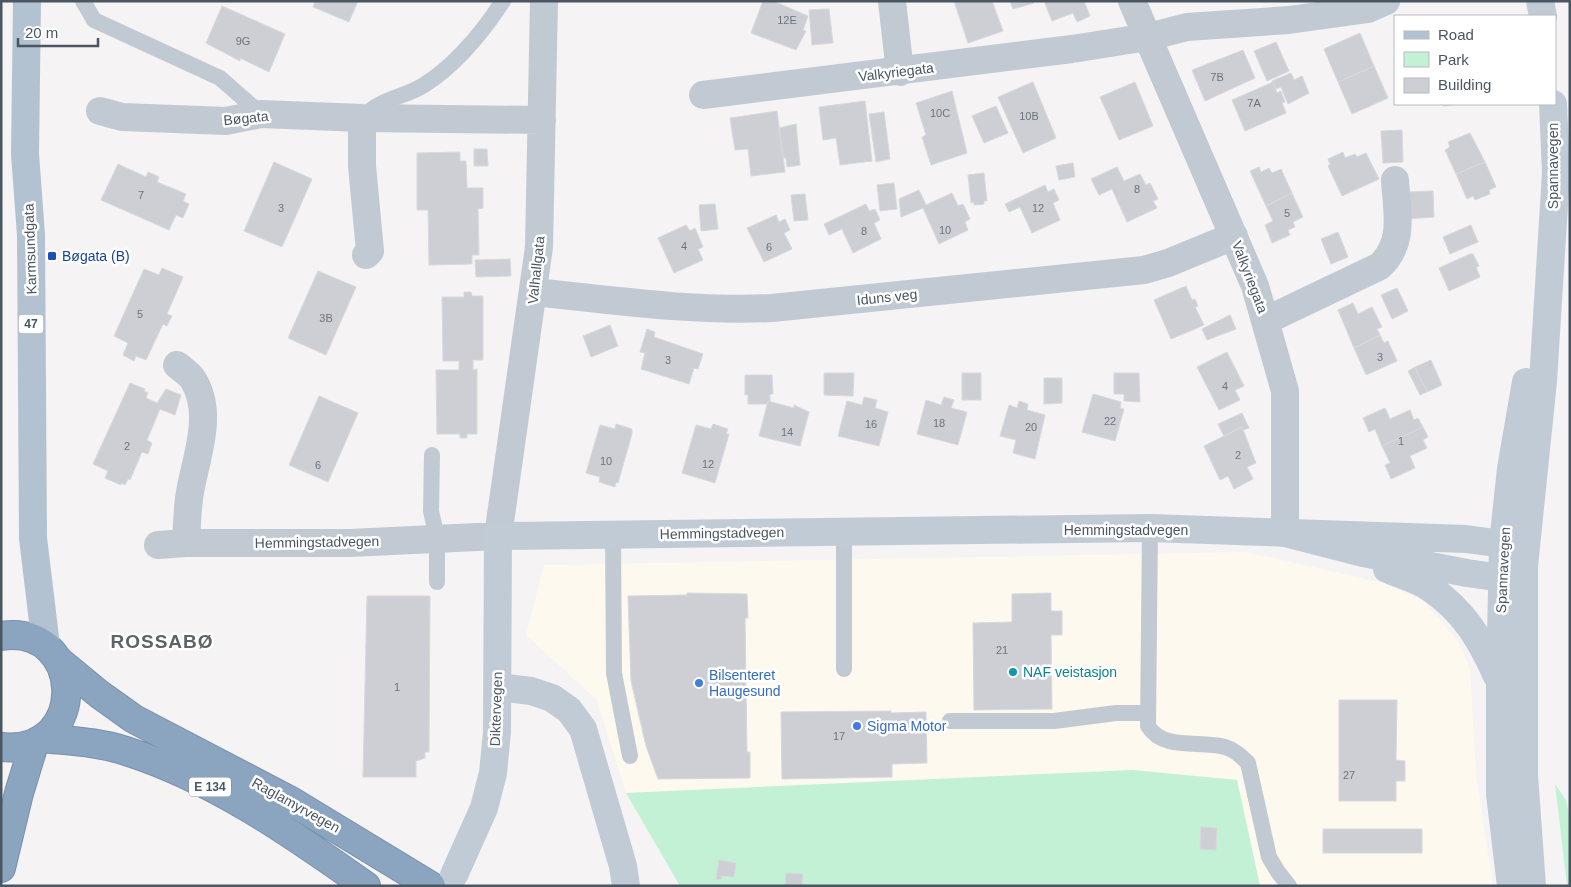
<svg xmlns="http://www.w3.org/2000/svg" width="1571" height="887" font-family="Helvetica,sans-serif">
<style>
.commercial{fill:#fdf9ef}
.green{fill:#c3f1d5}
.building{fill:#cdcfd5;stroke:#d7d9de}
.lines{fill:none;stroke-linecap:round;stroke-linejoin:round}
.highway-casing{stroke:#7690ad;stroke-width:30}
.lane{stroke:#c1cad2;stroke-width:16}
.street{stroke:#c1cad2;stroke-width:28}
.secondary{stroke:#c1cbd6;stroke-width:28}
.primary{stroke:#b3c2d1;stroke-width:28}
.highway{stroke:#8ba5c1;stroke-width:28}
.transit-dot{fill:#1a4fb4;stroke:#fff;stroke-width:2}
.culture-dot{fill:#0f9aa8;stroke:#fff;stroke-width:2}
.shop-dot{fill:#3f7fe0;stroke:#fff;stroke-width:2}
.labels{text-anchor:middle;dominant-baseline:central;stroke-width:5;stroke-linejoin:round;paint-order:stroke}
.number-label{font-size:11px;fill:#6b747e}
.shield{fill:#fff;stroke:#808990;stroke-width:1}
.shield-label{font-size:12px;font-weight:bold;fill:#4a5661}
.street-label{font-size:14px;fill:#4a5661;stroke:#fff}
.transit-label{font-size:14px;fill:#164399;stroke:#fff;text-anchor:start}
.culture-label{font-size:14px;fill:#0d838f;stroke:#fff;text-anchor:start}
.shop-label{font-size:14px;fill:#366cbe;stroke:#fff;text-anchor:start}
.district-label{font-size:19px;font-weight:bold;letter-spacing:1px;fill:#5f6368;stroke:#fff}
</style>
<rect width="100%" height="100%" fill="#f5f3f3"/>
<path class="commercial" d="M1246,552L1380,582L1422,599L1457,640L1470,668L1476,774L1493,886H1260L1237,780L1133,770L626,793L597,700L526,635L544,565Z"/>
<path class="green" d="M1133,770L1237,780L1260,886H680L626,793Z
M1555,784L1566,800L1570,819V886H1567Z"/>
<path class="building" d="M315,1H358L349,22L313,7Z
M763,1H773L808,16L803,30L806,31L796,50L751,33Z
M954,1H992L1003,31L968,43Z
M1010,1H1033L1034,3L1013,9Z
M1044,1H1084L1090,16L1077,22L1073,13L1052,21Z
M222,6L285,34L269,72L240,58V61L206,43Z
M829,9L833,43L812,45L809,10Z
M1360,33L1374,66L1338,82L1324,49Z
M1276,42L1289,71L1267,81L1254,51Z
M1243,50L1255,78L1205,101L1192,70Z
M1374,66L1388,98L1352,114L1338,82Z
M1291,73L1294,80L1302,76L1309,93L1288,104L1281,87L1276,89L1272,81Z
M1033,82L1056,138L1023,153L998,97Z
M1135,82L1153,126L1119,140L1100,97Z
M1273,82L1277,93L1281,91L1285,102L1282,103L1286,113L1245,131L1232,100Z
M952,91L967,153L931,165L922,137L926,135L916,103Z
M865,101L872,161L840,165L836,138L823,140L819,107Z
M1442,104H1462L1443,106Z
M996,106L1008,133L984,143L972,116Z
M777,111L785,172L751,176L748,149L735,150L730,118Z
M884,112L890,159L876,162L869,114Z
M796,124L800,165L787,167L786,158H783L779,128Z
M1402,130L1403,162L1383,163L1381,131Z
M1470,133L1485,162L1456,174L1445,150L1450,147L1448,142Z
M474,149H487L488,166H474Z
M460,152V161H466L467,188H483V208L478,209L479,255H472V264L429,265L428,210H417V153Z
M1343,152L1345,158L1355,154L1357,157L1366,153L1379,179L1342,196L1328,166L1330,165L1328,159Z
M274,162L312,179L282,247L244,231Z
M1485,162L1496,187L1489,190L1490,194L1475,200L1473,196L1467,199L1456,174Z
M1073,163L1075,177L1059,180L1056,166Z
M118,164L146,177L148,172L159,177L157,182L186,194L183,201L189,204L183,218L176,215L169,230L101,200Z
M1117,167L1124,181L1140,174L1146,185L1150,183L1158,199L1153,201L1157,208L1127,222L1112,189L1099,195L1091,179Z
M1259,167L1261,172L1269,168L1272,173L1281,169L1292,193L1266,206L1250,171Z
M984,173L987,201H984V204L974,205V202L971,203L968,175Z
M894,183L897,209L880,211L877,185Z
M1045,185L1048,192L1054,189L1059,200L1053,203L1060,220L1032,233L1020,207L1009,212L1005,204Z
M919,190L926,205L952,193L958,206L963,204L970,219L965,222L968,230L939,244L923,208L901,217L899,199Z
M1433,191L1434,217L1408,219L1407,192Z
M1292,193L1303,217L1293,222L1295,227L1288,230L1290,235L1272,243L1265,225L1273,221L1266,206Z
M805,194L808,220L794,221L791,195Z
M715,204L718,229L701,231L699,205Z
M866,204L869,211L875,209L880,220L874,223L881,239L853,253L842,229L829,235L824,224Z
M776,215L779,222L785,219L790,230L784,233L792,249L764,262L747,228Z
M686,225L690,231L695,228L703,247L698,249L703,260L674,273L658,238Z
M1471,225L1478,242L1450,254L1443,237Z
M1338,232L1348,257L1331,264L1321,239Z
M1470,254H1473L1479,266L1476,267L1480,277L1449,291L1439,268Z
M510,259L511,276L476,277L475,260Z
M162,268L183,277L167,314L172,316L167,326L163,324L146,360L136,356L134,361L123,355L128,343L114,336L144,269L159,275Z
M318,271L356,287L326,355L288,338Z
M1186,286L1192,300L1195,299L1198,306L1195,307L1204,325L1171,339L1154,300Z
M1397,288L1408,311L1392,319L1381,295Z
M464,292H471L472,296H483V360H473V370L477,369V434H467V438H460V434H437L436,370H459V361H443L442,297H464Z
M1353,303L1358,314L1372,307L1382,327L1377,329L1380,335L1354,348L1338,310Z
M1230,315L1236,329L1207,340L1202,329Z
M610,325L618,346L591,357L583,336Z
M647,329L655,332L654,337L703,354L698,369L694,368L689,384L641,369L645,353L640,352Z
M1380,335L1384,343L1388,341L1397,361L1366,375L1354,348Z
M1227,352L1244,386L1235,390L1240,400L1219,410L1197,367Z
M1431,360L1442,385L1427,392L1415,367Z
M1415,367L1427,392L1420,395L1408,371Z
M824,373H854L853,396L824,395Z
M962,373H981V400H962Z
M1114,373H1139L1140,402L1124,401V394H1114Z
M745,375H772L773,394H770V402L768,401V404H748V395H745Z
M1044,378H1062V403L1044,404Z
M130,383L145,389L144,391L148,393L146,398L157,403L166,389L181,395L175,415L160,409L147,440L152,443L148,454L142,452L130,480L128,479L125,485L121,483V485L105,478L108,471L93,464Z
M1093,394L1121,402L1120,408L1124,409L1115,441L1082,432Z
M319,396L358,413L328,482L289,465Z
M864,397L877,400L875,408L888,412L879,446L838,436L847,401L862,405Z
M944,397L954,400L951,408L967,412L958,445L917,434L926,400L941,405Z
M768,401L794,408V405L809,412L800,446L759,436Z
M1019,401L1028,404L1027,410L1045,415L1035,459L1013,453L1016,440L1000,436L1009,405L1017,408Z
M1385,408L1390,419L1410,410L1414,420L1418,418L1423,427L1382,446L1375,429L1369,432L1363,418Z
M1242,413L1249,428L1243,430L1242,427L1224,436L1218,424Z
M616,424L632,429V434L618,483L616,482L615,487L599,482L600,477L586,473L600,425L615,429Z
M713,424L728,429L726,434H729L715,483L682,473L696,425L711,429Z
M1242,427L1256,463L1247,467L1253,479L1234,489L1228,476L1220,480L1204,446Z
M1423,427L1428,437L1423,440L1427,448L1410,456L1415,468L1391,479L1385,465L1390,463L1382,446Z
M687,593L747,594L748,618H745L747,752H750V778L658,779L646,746L631,681L628,596L687,595Z
M1051,593V611H1062V635H1051L1052,709L974,710L973,623L1012,622V594Z
M367,596H430L429,752H425V758L416,761V777H363Z
M1339,700H1397L1396,760L1405,761V781H1396V801H1339Z
M891,711V713L926,712L927,763L892,764V777L782,779L781,712Z
M1201,827L1217,828L1216,850L1200,849Z
M1323,829H1422V853H1323Z
M719,860L736,863L734,877L722,876L721,880L716,879Z
M786,873L803,874L802,886H785Z"/>
<g class="lines">
<defs>
<path id="highway" d="M1,636C85,623 91,756 1,747
M59,661L99,694L134,719L291,801L431,886
M43,738C71,741 99,742 126,751C214,779 291,833 366,886
M1,868L19,793L34,744"/>
</defs>
<use href="#highway" class="highway-casing"/>
<path class="lane" d="M83,1L94,20L220,78L261,114
M364,117C378,99 406,97 424,85C457,64 482,33 503,1
M432,455L431,511L437,538V582
M1150,528L1148,726C1163,751 1200,740 1225,747C1235,750 1241,756 1248,763L1269,857L1278,872L1289,886
M613,534L614,673L630,756
M844,669V532
M950,721H1054L1116,713H1148"/>
<path class="street" d="M892,1L900,72
M1132,1L1255,286L1285,391V533
M703,95L1072,49L1148,37L1187,27L1289,20L1368,9L1386,1
M100,111L122,117L226,121L261,114L362,118L542,120
M362,118V166L370,251L366,255
M534,292C613,300 693,312 772,308L1144,270L1168,263L1234,236
M1267,320L1380,266C1405,242 1397,213 1395,180
M177,365C182,369 188,373 192,378C215,412 196,457 190,492C187,509 187,526 186,543
M158,545L186,543H350L498,536L539,247L544,1"/>
<path class="secondary" d="M1540,1L1543,16
M1387,569C1401,575 1418,579 1430,588C1464,611 1481,640 1497,676
M498,687L531,691L552,698L569,710L583,729L623,866L626,886
M454,875L484,808L493,773L497,732L498,536L1150,528L1466,539L1503,544L1524,566L1502,578L1467,573L1363,553L1285,533
M1511,886L1500,794V682L1503,544L1511,469L1526,382
M1532,886L1524,775V566L1543,381L1556,173L1553,104"/>
<path class="primary" d="M27,1L25,154L31,235L33,538L46,646"/>
<use href="#highway" class="highway"/>
</g>
<rect class="transit-dot" x="47" y="251" width="10" height="10" rx="2.5"/>
<circle class="culture-dot" cx="1013" cy="672" r="5"/>
<g class="shop-dot">
<circle cx="699" cy="683" r="5"/>
<circle cx="857" cy="726" r="5"/>
</g>
<g class="labels">
<g class="number-label">
<text x="787" y="20">12E</text>
<text x="243" y="41">9G</text>
<text x="1217" y="77">7B</text>
<text x="1254" y="103">7A</text>
<text x="940" y="113">10C</text>
<text x="1029" y="116">10B</text>
<text x="1137" y="189">8</text>
<text x="141" y="195">7</text>
<text x="281" y="208">3</text>
<text x="1038" y="208">12</text>
<text x="1287" y="213">5</text>
<text x="945" y="230">10</text>
<text x="864" y="231">8</text>
<text x="684" y="246">4</text>
<text x="769" y="247">6</text>
<text x="140" y="314">5</text>
<text x="326" y="318">3B</text>
<text x="1380" y="357">3</text>
<text x="668" y="360">3</text>
<text x="1225" y="386">4</text>
<text x="1110" y="421">22</text>
<text x="939" y="423">18</text>
<text x="871" y="424">16</text>
<text x="1031" y="427">20</text>
<text x="787" y="432">14</text>
<text x="1401" y="441">1</text>
<text x="127" y="446">2</text>
<text x="1238" y="455">2</text>
<text x="606" y="461">10</text>
<text x="708" y="464">12</text>
<text x="318" y="465">6</text>
<text x="1002" y="650">21</text>
<text x="397" y="687">1</text>
<text x="839" y="736">17</text>
<text x="1349" y="775">27</text>
</g>
<g class="shield">
<rect x="18.5" y="314.5" width="25" height="19" rx="4"/>
<rect x="189" y="777.5" width="42" height="19" rx="4"/>
</g>
<g class="shield-label">
<text x="31" y="324">47</text>
<text x="210" y="787">E 134</text>
</g>
<g class="street-label">
<text transform="translate(896 72) rotate(-7)">Valkyriegata</text>
<text transform="translate(246 118) rotate(-6)">Bøgata</text>
<text transform="translate(1553 166) rotate(-90)">Spannavegen</text>
<text transform="translate(30 249) rotate(-92)">Karmsundgata</text>
<text transform="translate(536 270) rotate(-84)">Valhallgata</text>
<text transform="translate(1250 277) rotate(69)">Valkyriegata</text>
<text transform="translate(887 297) rotate(-6)">Iduns veg</text>
<text x="1126" y="530">Hemmingstadvegen</text>
<text transform="translate(722 533) rotate(-1)">Hemmingstadvegen</text>
<text transform="translate(317 542) rotate(-1)">Hemmingstadvegen</text>
<text transform="translate(1503 570) rotate(-87)">Spannavegen</text>
<text transform="translate(496 709) rotate(-88)">Diktervegen</text>
<text transform="translate(296 805) rotate(29)">Raglamyrvegen</text>
</g>
<g class="transit-label">
<text x="62" y="256">Bøgata (B)</text>
</g>
<g class="culture-label">
<text x="1023" y="672">NAF veistasjon</text>
</g>
<g class="shop-label">
<text x="709" y="675">Bilsenteret<tspan x="709" dy="16">Haugesund</tspan></text>
<text x="867" y="726">Sigma Motor</text>
</g>
<g class="district-label">
<text x="162" y="641">ROSSABØ</text>
</g>
</g>
<rect width="1571" height="887" fill="none" stroke="#4a5661" stroke-width="5"/>
<rect x="1394" y="15" width="162" height="90" fill="#ffffff" stroke="#b7bbc0"/>
<rect x="1404" y="31" width="25" height="8" fill="#b3c2d1" stroke="#b7bbc0"/>
<text x="1438" y="40" font-size="15" fill="#4a5661">Road</text>
<rect x="1404" y="52" width="25" height="15" fill="#c3f1d5" stroke="#b7bbc0"/>
<text x="1438" y="65" font-size="15" fill="#4a5661">Park</text>
<rect x="1404" y="78" width="25" height="15" fill="#cdcfd5" stroke="#b7bbc0"/>
<text x="1438" y="90" font-size="15" fill="#4a5661">Building</text>
<path d="M18 38v8h80v-8" fill="none" stroke="#4a5661" stroke-width="2.5"/>
<text x="25" y="38" font-size="15" fill="#4a5661" stroke="#ffffff" stroke-width="4" paint-order="stroke">20 m</text>
</svg>
